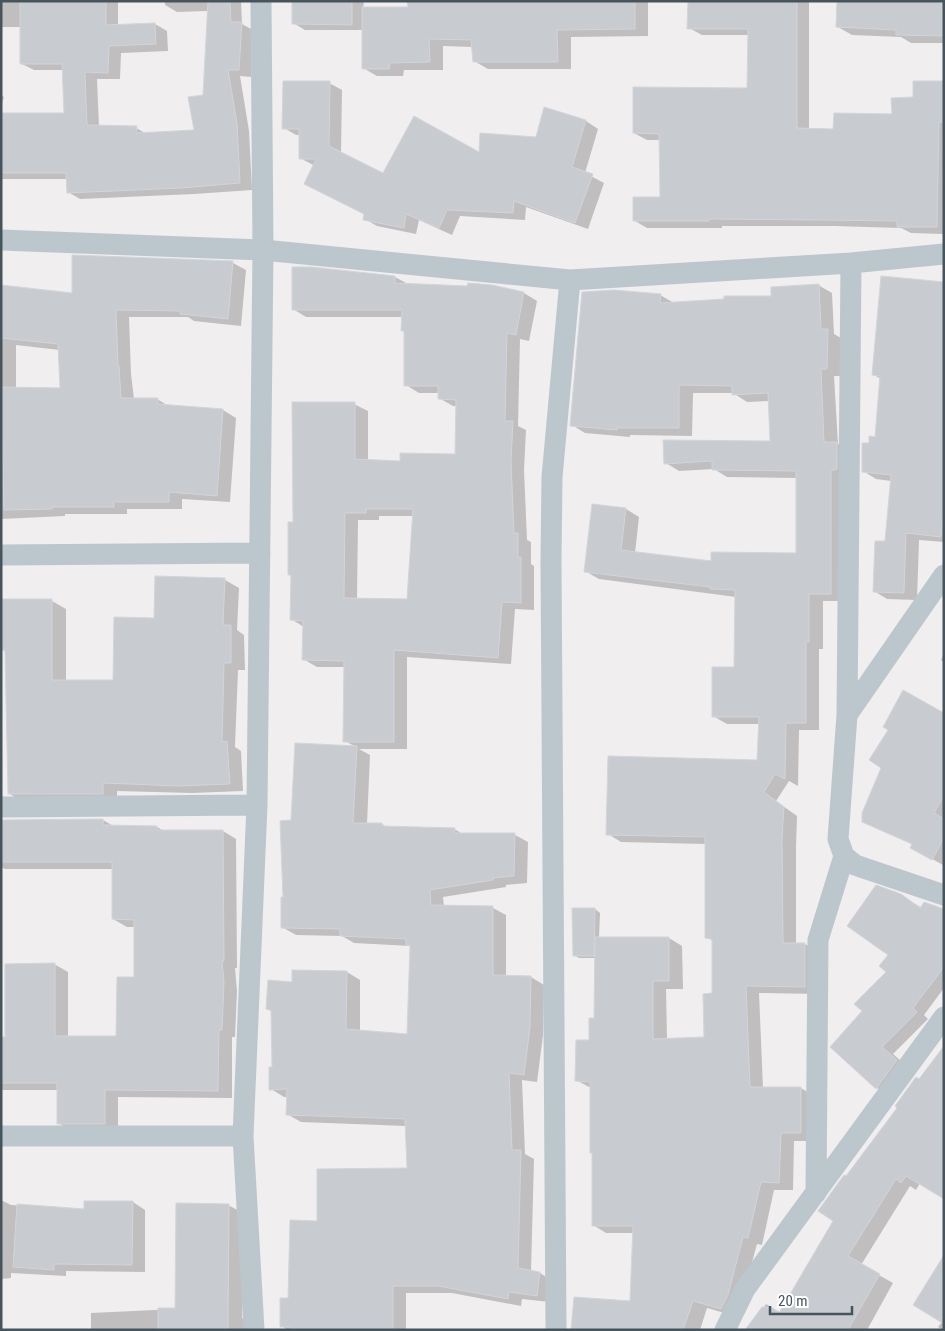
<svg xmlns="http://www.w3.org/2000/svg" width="945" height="1331" font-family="'Roboto Condensed',sans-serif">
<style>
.shadow{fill:#0003;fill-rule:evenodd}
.building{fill:#c8ccd0;stroke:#d2d5d9;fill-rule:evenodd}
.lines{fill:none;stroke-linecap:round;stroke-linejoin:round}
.minor{stroke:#bcc7cd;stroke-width:21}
</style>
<rect width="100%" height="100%" fill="#f0eeee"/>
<path class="shadow" d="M1,1H118V26L155,24L167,31L168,51L121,53L120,79H97L99,127L136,128L147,134L195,131L204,96L208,11L177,12L165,5V1H241L242,24L253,30L251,77L240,76L249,131L252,190L194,194L80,199L68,192L67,179H1V114H65L64,70H34L22,64L21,27H1Z
M294,1H364L363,9L409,8V1H648V36L571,37V69H488L474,61L473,47L443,46V70H404L403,76H377L363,68V30H305L293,23Z
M689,1H809V130H834L893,115L914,99L944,82V234L911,233L901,228L834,226H722V228H647L635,221L661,198V140H647L634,133L749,89V35H702L689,28Z
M839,1H944V43H911L901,37L852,35L838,27Z
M329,83L342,90L341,153L383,174L480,154L537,138L545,109L586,121L598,129L585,173L604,183L588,229L526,207L525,220L460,216L452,235L419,220L416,234L377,226L365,219L366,214L315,166L300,158V135H296L284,128Z
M1,95L4,97L1,106Z
M233,263L246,270L241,326L194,321L188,317H129L131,374L134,399H157L170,407L223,410L236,418L230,502L182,499V509H127V514H65V516L1,519V286L74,294ZM16,345L60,350L61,389H16Z
M311,269L395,277L408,284L468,287L492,286L524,293L537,301L529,341L520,339L518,426L526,430L524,470L527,540L531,542V564L534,566V610L515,609L511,664L407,657V749H359L370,755L367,824H382L388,828L454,829L463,834L515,835L528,842L527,883L506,885V887L443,897L444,907L493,908L506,915V977H531L544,985L543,1035L537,1082L522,1080L525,1154L534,1159L531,1271L540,1273L553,1281L550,1302L522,1299L521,1306L452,1293H406V1330H287L282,1326L318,1222L408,1169L406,1126L301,1122L287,1114L288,1097H284L271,1089L273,1068V1012L267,1009L293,984L347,972L360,980V1031L408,1036L411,946L354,943L342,936L296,935L282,927L292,821L356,747L345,741V667H317L303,659L304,627L291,619L293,576L289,574L294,524L354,404L368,411V461L401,462L457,455L458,406H453L439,398V393H419L406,385L405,332L402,330L403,317H306L293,309ZM379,516H414L408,600L357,599L358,520H379Z
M944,283V542L919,540L917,600L887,599L874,591L886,543L891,481L876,479L863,471L870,444L877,438L881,379L874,375Z
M818,285L832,293L834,334L841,338V376H834L838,444L850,452L845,601H823V649H819V730H799L798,786L789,781L776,801L797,816L796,847V944H805L819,952V994L759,993L763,1088H801L814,1096L815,1141H794L793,1190H774L762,1245L757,1244L741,1303L735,1316L707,1308L700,1330H596L632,1303L634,1233H606L593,1225L594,1154L591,1088L576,1080L590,1042L596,1019V958H579L574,955L595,909L600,913L599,938H669L682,946L683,989H666L667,1039L705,1038L713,995V941L707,937L706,844L621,842L608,834L758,761L760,724H727L713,716L736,668V597L599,579L585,571L626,509L639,517L635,553L712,562L797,554V478L727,477L714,469L679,471L666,463L771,443L769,401L747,402L733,393H693L692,436L630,435V437L585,433L572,425L660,295L674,303L773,297Z
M225,580L239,588L237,630L244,635L245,670H238L235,747L241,751L243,791L192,793L117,791V801L23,802L10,794L6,652L2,649L1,601H52L66,609V681H114L155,619Z
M944,653V662L941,660Z
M944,715V864L943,865L911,847L913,844L863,821Z
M103,820L115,827H157L164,831H223L236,839L237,968H235L237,991L235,1037H232V1098L118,1097V1131H72L58,1123V1090H1V1038H7L54,964L68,972V1038H117L136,979V927H127L113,919L114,869H5L1,867V821Z
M900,895L922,908L944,910V988L924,1015L928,1019L893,1054L908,1067L888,1094L877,1088L863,1011L888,971Z
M919,1080L920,1183L916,1190L910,1186L861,1265L893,1283L867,1330H747L766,1304L781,1313L834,1220L847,1178Z
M1,1200L11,1205L85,1210L133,1202L145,1210V1272L66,1271V1276L11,1273V1278L1,1279Z
M228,1205L243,1213L242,1318L255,1325L256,1330H91V1313L176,1309Z
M944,1258V1330H943L938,1327L942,1322Z"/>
<path class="building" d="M20,1H106V25L155,23L156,44L109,46L108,73L85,72L87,125L137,126L136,133L194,130L188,97L203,95L208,1H230L231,22H242L239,70H228L237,123L240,183L181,188L67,193L66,173H1V113H64L62,64H20Z
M292,1H352V25L292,24Z
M407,1H635V29L557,30L558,62H473L471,40L429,39L430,62L390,63L389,69H362V7H408Z
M688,1H797V128L833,129L834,113L892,114L891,98L913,97V81H944V122H939L937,227H897V221L820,220L709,219V221H633V197H660L659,134L633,133V87L747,88L748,29H687Z
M837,1H942V36L896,35V30L836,27Z
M283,81H330L329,146L383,173L414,116L479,152L480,133L536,137L544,107L586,120L572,167L593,174L575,223L514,201L513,213L447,210L439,228L406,214L404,228L363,220L364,214L304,184L316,159H299V129H282Z
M72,255L233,261L228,319L180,314V311L116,310L118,366H119L121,398H158V404L223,409L217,496L169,492V502H114V507H52V509L4,510L1,387L60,388L58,344L1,338V285L72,293Z
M292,267H311L395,276V283L467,286L468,283L492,285L524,292L516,335L507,333L505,421H513L511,462L514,533H518V557H521V603L502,602L498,658L394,650V742H343L344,661L302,660L303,621L290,620L291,575H288V522H293L292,402H355V459L400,461V453L455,454L456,400L438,399V386H404V331H401L402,310H292ZM366,509H413L407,599L344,598L345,513H366Z
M881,276L944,282V506L941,537L906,533L904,593L873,592L875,541H885L891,475L862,472V443H869V436L875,437L880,376L872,375Z
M819,284L821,329H828L827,369H821L824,442H837V469L831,471V594H809V642H806V723H786L785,779L775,774L764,792L784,807L782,839L783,943H805V987L746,986L750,1087H801V1133H781L779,1183L761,1182L748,1238L743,1237L728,1295L721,1309L693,1301L683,1330H571L574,1297L630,1301L633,1226H592V1153H590V1082L575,1081L576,1040H589V1018H594L595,937H669V981H653V1039L704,1037L703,994L712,993V939L705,938V837L606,835L608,756L757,760L759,717H712V667H734L735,590L710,589V587L584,572L592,504L626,508L621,550L711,561V552L796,553V471L712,470V461L664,464L663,440L770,441L768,393L732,395V386L679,385V428H617V430L570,426L582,292L614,290L661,294L660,303L724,299V296H771V287Z
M155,576L225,578L223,625H231V663H224L222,742L227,741L230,784L178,786L103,783V794H8L5,650H1V599H52V680H113L114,617L154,618Z
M903,690L944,713V796L934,813L944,819V838L932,860L910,848L912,844L862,822V813L881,768L869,760L888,730L883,727Z
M295,743L357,746L353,823H382V826L455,828L454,833H515L514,876L493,878V880L430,890L431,905L493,906V975L531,976L530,1027L524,1075L509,1073L512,1150H521L518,1268L540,1272L537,1296L509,1292L508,1299L438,1286H393V1330H291V1327H280V1298H288L290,1220L317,1221V1169L407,1168L405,1119L286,1115L287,1089L269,1090V1067H272L271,1010L266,1009L268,980L292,982V970L347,971L346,1029L407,1034L410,945H406V939L340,936V929L281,928V897H283L280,821L291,820Z
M103,819V825L157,826V830H223L224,961H222L224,982L222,1030H219L218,1091L105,1090V1124H57V1083H1V1037H5V964L55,963V1036H116L117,977H134V920L112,919V862H1V820Z
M876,885L901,894L920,908L924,902L944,909V967L913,1008L917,1012L882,1047L897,1060L876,1089L830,1047L862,1011L854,1004L886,972L879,966L888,955L847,926Z
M572,908H595L594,956H573Z
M944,1046V1199L906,1176L901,1183L896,1179L848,1256L880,1274L848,1330H745L762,1307H771L779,1313L833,1221L818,1211L844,1175L846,1176L897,1108L895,1106L916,1077L919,1079Z
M84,1201H133L132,1265L54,1264V1270L13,1267L17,1204L84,1209Z
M176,1203L229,1204L228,1330H158V1308H175Z
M944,1255V1324L913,1305Z"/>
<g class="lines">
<path class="minor" d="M1,240L263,250L570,280L851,263L944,254
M1,555L260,553
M944,575L847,715L838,839L844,856L855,865L944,895
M847,715L851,263
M1,807L257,805
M1,1136H243
M816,1193L818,940L844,856
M254,1330L243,1136L257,805L263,250L261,1
M556,1330L551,560L552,477L570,280
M725,1330L745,1289L944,1017"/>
</g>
<rect width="945" height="1331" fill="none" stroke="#46545b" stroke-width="5"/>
<path d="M770 1306v8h82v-8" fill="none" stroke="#46545b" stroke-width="2.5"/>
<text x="778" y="1306" font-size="15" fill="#46545b" stroke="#ffffff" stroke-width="4" paint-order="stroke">20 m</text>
</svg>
